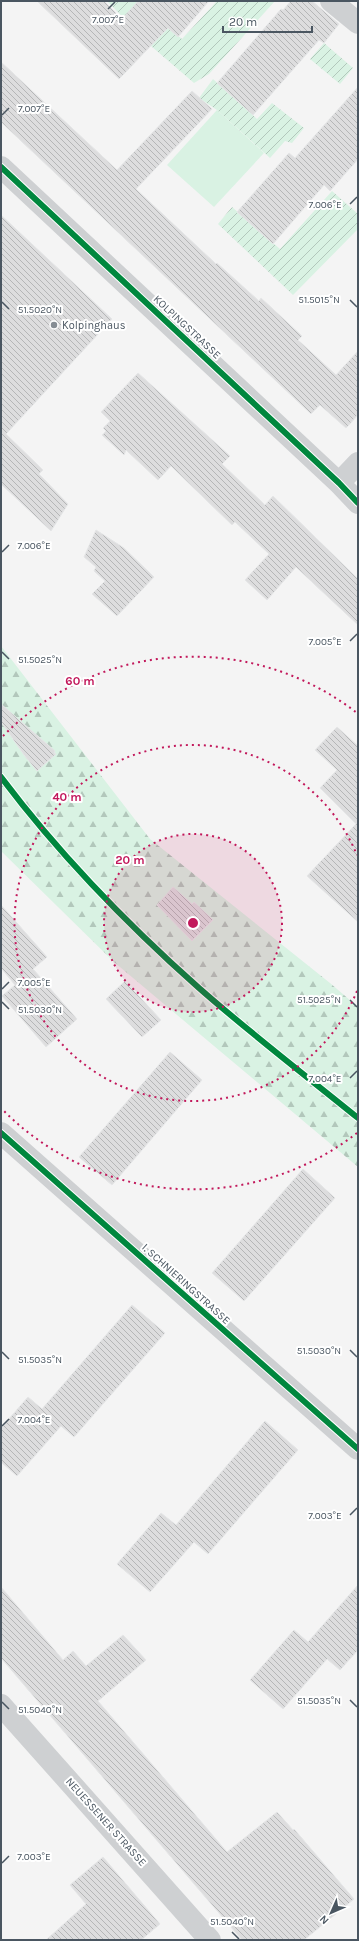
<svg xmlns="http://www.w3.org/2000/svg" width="359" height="1941" font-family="Karla,sans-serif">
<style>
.forest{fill:url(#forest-firs)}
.park{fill:#d9f2e3}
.garden{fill:url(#garden-furrows)}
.building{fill:url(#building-back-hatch);stroke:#e5e6e7}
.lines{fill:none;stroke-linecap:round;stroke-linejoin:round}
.street{stroke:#ced0d2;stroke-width:22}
.cycleway-casing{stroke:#fff;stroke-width:8}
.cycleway{stroke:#00873e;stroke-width:6}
.ticks{fill:none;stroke:#4a5661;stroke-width:1.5}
.ring{fill:none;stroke:#c2185b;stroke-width:2;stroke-dasharray:2 4}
.poi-dot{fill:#868d94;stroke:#fff;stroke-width:1.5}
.labels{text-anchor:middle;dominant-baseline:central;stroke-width:4;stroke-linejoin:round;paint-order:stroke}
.poi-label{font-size:11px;fill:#4a5661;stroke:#fff;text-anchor:start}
.street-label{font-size:11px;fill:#4a5661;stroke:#fff}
.ticks-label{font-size:10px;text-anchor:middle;fill:#4a5661;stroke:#fff;stroke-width:4;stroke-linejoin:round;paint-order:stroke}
.centre{fill:#c2185b;stroke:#fff;stroke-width:2}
.ring-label{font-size:12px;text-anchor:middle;font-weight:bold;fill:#c2185b;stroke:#fff;stroke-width:4;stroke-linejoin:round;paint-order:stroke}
</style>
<defs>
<pattern id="forest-firs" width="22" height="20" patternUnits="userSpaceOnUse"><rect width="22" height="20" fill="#d9f2e3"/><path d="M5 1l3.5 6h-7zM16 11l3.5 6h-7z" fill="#b2c7bb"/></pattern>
<pattern id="garden-furrows" width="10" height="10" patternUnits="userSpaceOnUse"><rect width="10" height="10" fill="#d9f2e3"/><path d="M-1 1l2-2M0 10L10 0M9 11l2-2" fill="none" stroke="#b2c7bb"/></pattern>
<pattern id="building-back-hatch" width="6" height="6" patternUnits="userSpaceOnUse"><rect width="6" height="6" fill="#ddddde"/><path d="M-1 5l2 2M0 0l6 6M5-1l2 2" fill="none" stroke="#b5b6b7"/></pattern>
</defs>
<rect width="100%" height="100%" fill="#f4f4f4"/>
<path class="forest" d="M1,646L150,839L330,983L358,1007V1167L114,962L1,851Z"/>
<path class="park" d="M217,110L264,153L214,207L167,165Z"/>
<path class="garden" d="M107,1H139L182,39L217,1H275L209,74L194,83L151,46Z
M324,43L353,68L340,84L310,59Z
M213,79L257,119L272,103L304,128L292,143L285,141L270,158L217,110L199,98Z
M332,191L358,214V229L293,295L218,224L232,207L280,249Z"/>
<path class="building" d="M37,1H104L122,19L138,1H209L178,37L168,28L119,79Z
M291,1H312L339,24L324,43L319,40L253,115L217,83L281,9L283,10Z
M1,62L117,170L192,91L212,109L136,189L216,264L217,263L259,301L261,298L302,336L298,340L336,375L358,351V415L346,428L320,405L311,414L1,122Z
M358,87V159L330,191L324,185L273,244L237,212L289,153L295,158Z
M1,215L112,319L6,434L43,470L39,474L68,504L51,531L1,484Z
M138,373L230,456L222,464L265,505L273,496L358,579V625L296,567L267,600L245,580L269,554L235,522L232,525L171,466L158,480L126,450L124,455L102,435L106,431L103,428L110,421L101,412Z
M96,530L124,548L154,577L117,616L92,594L105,581L94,571L96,567L84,557Z
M1,704L55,751L54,753L56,754L37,771L24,755L1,722Z
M337,727L358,746V922L307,876L356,824L320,788L337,770L315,750Z
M173,887L192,904L194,902L213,920L192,941L157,905Z
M1,905L47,957L33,969L77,1019L46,1047L2,996L15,985L1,968Z
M125,981L161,1020L142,1037L106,999Z
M170,1052L202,1080L112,1185L79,1157Z
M303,1169L335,1198L244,1301L212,1273Z
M132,1305L165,1333L74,1437L61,1426L17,1476L1,1462V1428L28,1397L42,1409Z
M265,1421L298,1450L208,1554L194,1542L150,1592L117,1564L161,1513L176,1525Z
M358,1585V1650L340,1670L327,1659L283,1709L250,1680L294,1630L308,1642Z
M1,1587L63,1660L73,1651L86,1666L123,1635L146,1660L98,1701L227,1852L277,1812L293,1830L294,1829L354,1899L304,1940H242L1,1658Z
M103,1857L160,1924L141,1940H46L86,1904L70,1885Z"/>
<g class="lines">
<path class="street" d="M331,1L358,23
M1,167L339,483L358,503
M339,483L358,463
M1,1133L358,1449
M1,1705L210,1940"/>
<defs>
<path id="cycleway" d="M1,167L339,483L358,503
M1,777C59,854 127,924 199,988C250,1033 305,1075 358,1118
M1,1133L358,1449"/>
</defs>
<use href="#cycleway" class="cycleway-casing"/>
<use href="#cycleway" class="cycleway"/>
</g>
<path class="ticks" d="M108,9L115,2M2,115L9,108M350,204L357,197M350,300L357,307M2,302L9,309M2,552L9,545M350,641L357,634M2,652L9,659M2,989L9,982M350,1000L357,1007M2,1002L9,1009M350,1078L357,1071M350,1350L357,1357M2,1352L9,1359M2,1426L9,1419M350,1515L357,1508M350,1700L357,1707M2,1702L9,1709M2,1863L9,1856M232,1932L239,1939"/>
<circle cx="193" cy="923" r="89" fill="#c2185b" fill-opacity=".12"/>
<g class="ring">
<circle cx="193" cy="923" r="89"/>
<path d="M357 991A178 178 0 1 1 357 855"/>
<path d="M357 1133A267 267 0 0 1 3 1110M3 736A267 267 0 0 1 357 713"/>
</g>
<circle class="poi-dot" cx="54" cy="325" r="4"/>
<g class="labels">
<g class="poi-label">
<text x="62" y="325">Kolpinghaus</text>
</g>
<g class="street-label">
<text transform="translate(187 327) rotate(43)">KOLPINGSTRASSE</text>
<text transform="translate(186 1284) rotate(42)">I. SCHNIERINGSTRASSE</text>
<text transform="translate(106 1822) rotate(48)">NEUESSENER STRASSE</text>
</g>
</g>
<g class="ticks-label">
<text x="108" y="23">7.007°E</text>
<text x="34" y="112">7.007°E</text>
<text x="325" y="208">7.006°E</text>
<text x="319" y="303">51.5015°N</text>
<text x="40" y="313">51.5020°N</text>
<text x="34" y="549">7.006°E</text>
<text x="325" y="645">7.005°E</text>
<text x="40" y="663">51.5025°N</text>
<text x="34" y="986">7.005°E</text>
<text x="319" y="1003">51.5025°N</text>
<text x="40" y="1013">51.5030°N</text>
<text x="325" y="1082">7.004°E</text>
<text x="319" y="1354">51.5030°N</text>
<text x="40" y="1363">51.5035°N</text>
<text x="34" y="1423">7.004°E</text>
<text x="325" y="1519">7.003°E</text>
<text x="319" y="1704">51.5035°N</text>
<text x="40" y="1713">51.5040°N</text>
<text x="34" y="1860">7.003°E</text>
<text x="232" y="1925">51.5040°N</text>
</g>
<circle cx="193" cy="923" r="6" class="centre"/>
<g class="ring-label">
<text x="80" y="685">60 m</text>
<text x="67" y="801">40 m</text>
<text x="130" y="864">20 m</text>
</g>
<rect width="359" height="1941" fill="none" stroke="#4a5661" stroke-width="4"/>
<g transform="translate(331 1913) rotate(225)" stroke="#ffffff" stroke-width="3" paint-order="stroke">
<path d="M0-3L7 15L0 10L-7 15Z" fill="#4a5661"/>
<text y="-6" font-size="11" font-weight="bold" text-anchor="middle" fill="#4a5661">N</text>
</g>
<path d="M223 26v6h89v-6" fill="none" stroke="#4a5661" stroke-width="2"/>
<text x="229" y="26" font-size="12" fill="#4a5661" stroke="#ffffff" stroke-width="3" paint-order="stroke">20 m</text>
</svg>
